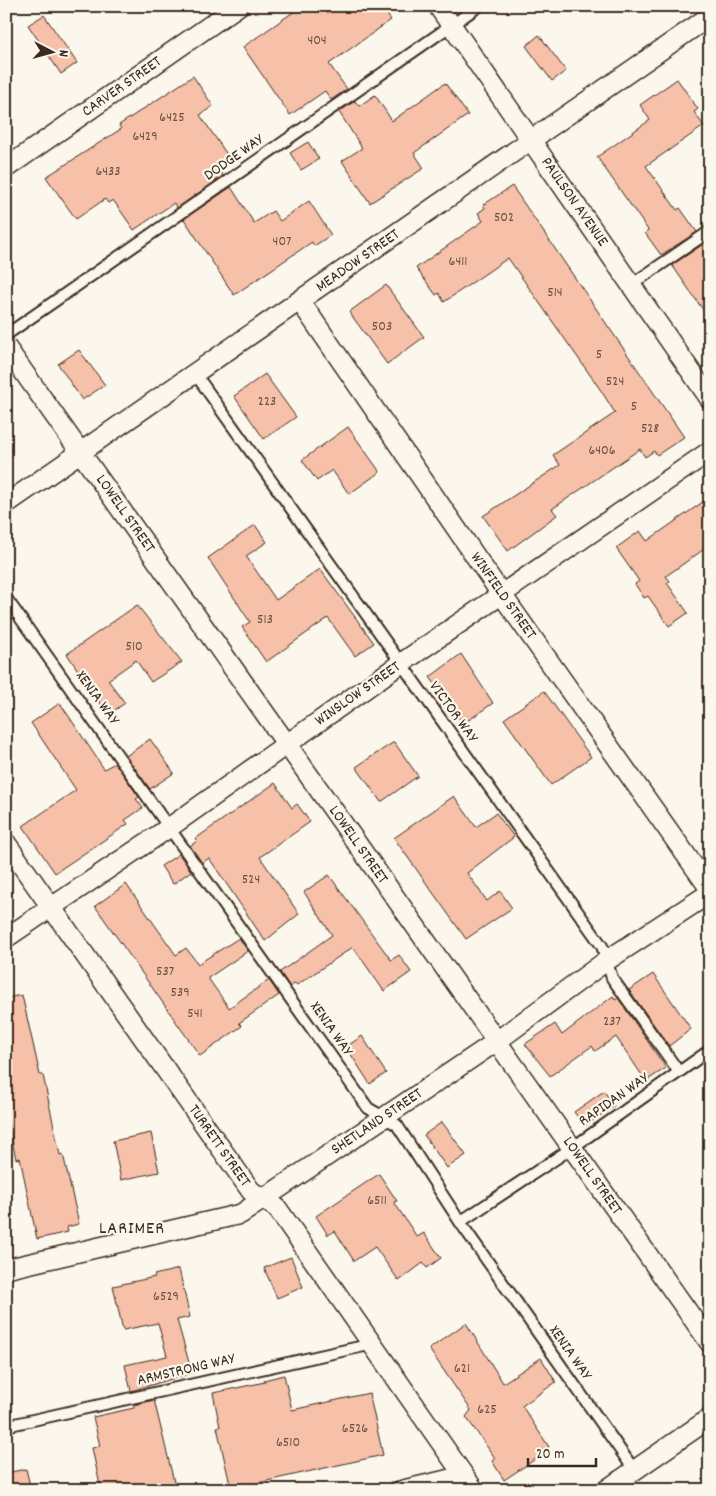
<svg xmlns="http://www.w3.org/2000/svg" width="716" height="1496" font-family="Dekko,sans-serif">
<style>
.building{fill:#f6c0a9;stroke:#3b2a1e}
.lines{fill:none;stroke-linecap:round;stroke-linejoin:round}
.service-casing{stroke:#3b2a1e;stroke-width:14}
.minor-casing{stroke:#3b2a1e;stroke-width:22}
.service{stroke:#fbf7ec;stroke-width:10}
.minor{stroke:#fbf7ec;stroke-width:19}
.labels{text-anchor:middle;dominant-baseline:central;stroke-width:4.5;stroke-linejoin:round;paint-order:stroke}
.number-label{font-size:14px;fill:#6a5041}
.street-label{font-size:16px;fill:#3b2a1e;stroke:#fbf7ec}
.neighbourhood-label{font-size:18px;letter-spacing:1px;fill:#3b2a1e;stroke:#fbf7ec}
</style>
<rect width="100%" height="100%" fill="#fbf7ec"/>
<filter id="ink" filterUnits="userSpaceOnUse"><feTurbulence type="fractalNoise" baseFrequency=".02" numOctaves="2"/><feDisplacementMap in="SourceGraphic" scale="10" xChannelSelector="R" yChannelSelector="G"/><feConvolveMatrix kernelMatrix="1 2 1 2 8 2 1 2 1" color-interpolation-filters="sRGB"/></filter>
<g filter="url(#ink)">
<path class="building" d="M302,6H381L391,20L329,64L347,89L331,100L325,91L290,115L243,47Z
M44,15L77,63L61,74L28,25Z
M539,35L566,71L552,81L526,46Z
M193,76L213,106L200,115L230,159L217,167L223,176L177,208L174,203L134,230L113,200L108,203L105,199L76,219L46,177L121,129L119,125Z
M677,79L698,109L694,112L704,126L646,166L677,210L680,208L697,232L661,255L645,233L648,230L597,157L650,120L640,105Z
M445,83L468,115L414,153L424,168L370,203L342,161L362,148L339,112L355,101L359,106L375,95L392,121Z
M308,142L319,159L301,170L290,153Z
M512,186L684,437L657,455L654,451L645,457L640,449L552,509L557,515L508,551L483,516L560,465L553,455L615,413L602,392L508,258L444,302L439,293L436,295L416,268L483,221L478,213L485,208L483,205Z
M231,187L254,223L273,211L280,221L309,201L331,235L314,246L312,242L234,295L184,219Z
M705,243L710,250V320L672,265Z
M386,285L424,337L387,364L349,312Z
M79,350L105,385L82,400L58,364Z
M265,374L296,417L264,439L234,396Z
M348,427L380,472L349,494L332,470L317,481L302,460Z
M710,497V545L666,576L670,581L667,583L688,613L669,626L648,596L644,598L635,584L639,581L616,548L640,531L647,541Z
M255,525L267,542L246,556L276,600L320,569L374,643L355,656L328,618L266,662L242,627L250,622L208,558Z
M137,605L182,662L151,682L136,660L108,680L125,703L108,715L67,654Z
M461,654L493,703L463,724L430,677Z
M544,691L591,757L551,785L504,719Z
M60,703L104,769L115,763L139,797L136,799L143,808L125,820L128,824L55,873L23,826L76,790L31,723Z
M150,739L174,773L150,789L126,756Z
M394,742L418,776L381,802L356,767Z
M275,783L292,808L297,804L310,822L260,857L299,914L265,941L209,858L202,863L190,846L197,841L195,839Z
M454,796L476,827L496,813L514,837L467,873L487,901L500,891L512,908L466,939L394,838Z
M179,854L191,871L173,884L161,866Z
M329,875L391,960L399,955L411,972L384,991L353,947L297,985L295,983L290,987L280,972L332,935L304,892Z
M126,884L176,955L186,948L198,964L239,938L248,951L208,978L229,1008L269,980L279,995L239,1023L242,1026L200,1056L95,906Z
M653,974L691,1029L669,1046L629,990Z
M22,995L40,1075H43L54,1127L60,1155L63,1154L79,1224L67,1227L68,1232L37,1239L20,1158L16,1159L6,1113V998Z
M613,996L615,1000L618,998L666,1068L646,1081L616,1037L595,1051L592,1046L550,1076L525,1044L555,1024L562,1035Z
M362,1036L386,1073L370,1084L346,1047Z
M604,1091L614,1106L585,1126L574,1112Z
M442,1122L466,1155L447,1168L424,1135Z
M151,1133L159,1172L121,1180L113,1141Z
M379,1174L397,1201L394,1202L417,1237L424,1233L441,1258L427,1268L423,1263L399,1281L375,1247L354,1261L335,1231L328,1235L316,1216Z
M291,1257L303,1287L277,1298L264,1268Z
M179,1269L190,1317L177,1320L192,1373L131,1391L125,1365L167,1356L158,1323L123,1330L113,1286L155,1277L154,1275Z
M466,1323L503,1383L541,1358L556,1382L522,1406L549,1447L541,1452L543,1454L504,1480L492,1461L495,1458L466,1417L471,1410L429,1349Z
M284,1375L292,1410L369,1393L383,1455L231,1489L217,1427H220L213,1393L265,1382L264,1380Z
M154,1400L176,1490H101L92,1448L100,1446L93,1417L134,1408V1405Z
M26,1469L31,1490H6V1473Z"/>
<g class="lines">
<defs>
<path id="service" d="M631,285L710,231
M6,335L479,6
M194,372L602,946L612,978L679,1072
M6,598L368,1108L397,1125L460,1222L635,1471
M460,1222L572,1148L710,1050
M6,1426L373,1344"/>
<path id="minor" d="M438,6L710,399
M6,168L238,6
M300,301L502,595L710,889
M6,347L710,1343
M6,504L710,16
M6,843L251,1191L277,1208L474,1490
M6,938L170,827L400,664L710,451
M6,1269L241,1214L497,1041L606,961L710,893
M403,1490L464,1476
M606,1490L710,1418"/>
</defs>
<use href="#service" class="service-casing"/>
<use href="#minor" class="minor-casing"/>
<use href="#service" class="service"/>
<use href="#minor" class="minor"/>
</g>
</g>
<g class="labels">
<g class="number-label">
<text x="317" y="41">404</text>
<text x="172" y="118">6425</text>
<text x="145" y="137">6429</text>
<text x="108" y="172">6433</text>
<text x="504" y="218">502</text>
<text x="282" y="242">407</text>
<text x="458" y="262">6411</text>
<text x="555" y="293">514</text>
<text x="382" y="327">503</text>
<text x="599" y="355">5</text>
<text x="615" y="382">524</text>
<text x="267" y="402">223</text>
<text x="634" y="407">5</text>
<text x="650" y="429">528</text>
<text x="602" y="451">6406</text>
<text x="265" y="620">513</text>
<text x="134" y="647">510</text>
<text x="251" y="880">524</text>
<text x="165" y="972">537</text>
<text x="180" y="993">539</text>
<text x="195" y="1014">541</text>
<text x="612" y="1022">237</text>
<text x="377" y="1201">6511</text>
<text x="166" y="1297">6529</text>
<text x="462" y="1369">621</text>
<text x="487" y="1410">625</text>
<text x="355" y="1429">6526</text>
<text x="288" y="1443">6510</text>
</g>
<g class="street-label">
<text transform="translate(122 87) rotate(-35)">CARVER STREET</text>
<text transform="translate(234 158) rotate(-35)">DODGE WAY</text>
<text transform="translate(574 202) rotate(55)">PAULSON AVENUE</text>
<text transform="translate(358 261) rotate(-35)">MEADOW STREET</text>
<text transform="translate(125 514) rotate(55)">LOWELL STREET</text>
<text transform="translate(503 596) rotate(55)">WINFIELD STREET</text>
<text transform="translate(358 694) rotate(-35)">WINSLOW STREET</text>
<text transform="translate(97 698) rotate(54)">XENIA WAY</text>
<text transform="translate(453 712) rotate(54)">VICTOR WAY</text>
<text transform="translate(358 845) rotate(55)">LOWELL STREET</text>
<text transform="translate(331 1029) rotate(55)">XENIA WAY</text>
<text transform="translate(614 1100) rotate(-35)">RAPIDAN WAY</text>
<text transform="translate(377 1122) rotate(-34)">SHETLAND STREET</text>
<text transform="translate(219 1146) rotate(55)">TURRETT STREET</text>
<text transform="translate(592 1176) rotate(55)">LOWELL STREET</text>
<text transform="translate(570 1353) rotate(55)">XENIA WAY</text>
<text transform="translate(186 1370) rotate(-13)">ARMSTRONG WAY</text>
</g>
<g class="neighbourhood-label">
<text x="132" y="1229">LARIMER</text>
</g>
</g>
<rect width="716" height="1496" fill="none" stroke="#fbf7ec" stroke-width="25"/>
<rect x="12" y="12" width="691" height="1471" fill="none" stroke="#3b2a1e" stroke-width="2" filter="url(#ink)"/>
<g transform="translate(52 52) rotate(96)" stroke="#fbf7ec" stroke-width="4" paint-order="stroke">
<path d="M0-4L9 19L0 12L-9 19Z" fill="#3b2a1e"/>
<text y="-8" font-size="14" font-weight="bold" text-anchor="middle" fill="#3b2a1e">N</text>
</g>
<path d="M528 1458v8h68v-8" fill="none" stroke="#3b2a1e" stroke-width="2.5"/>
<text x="536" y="1458" font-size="15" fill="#3b2a1e" stroke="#fbf7ec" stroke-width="4" paint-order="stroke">20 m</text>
</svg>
